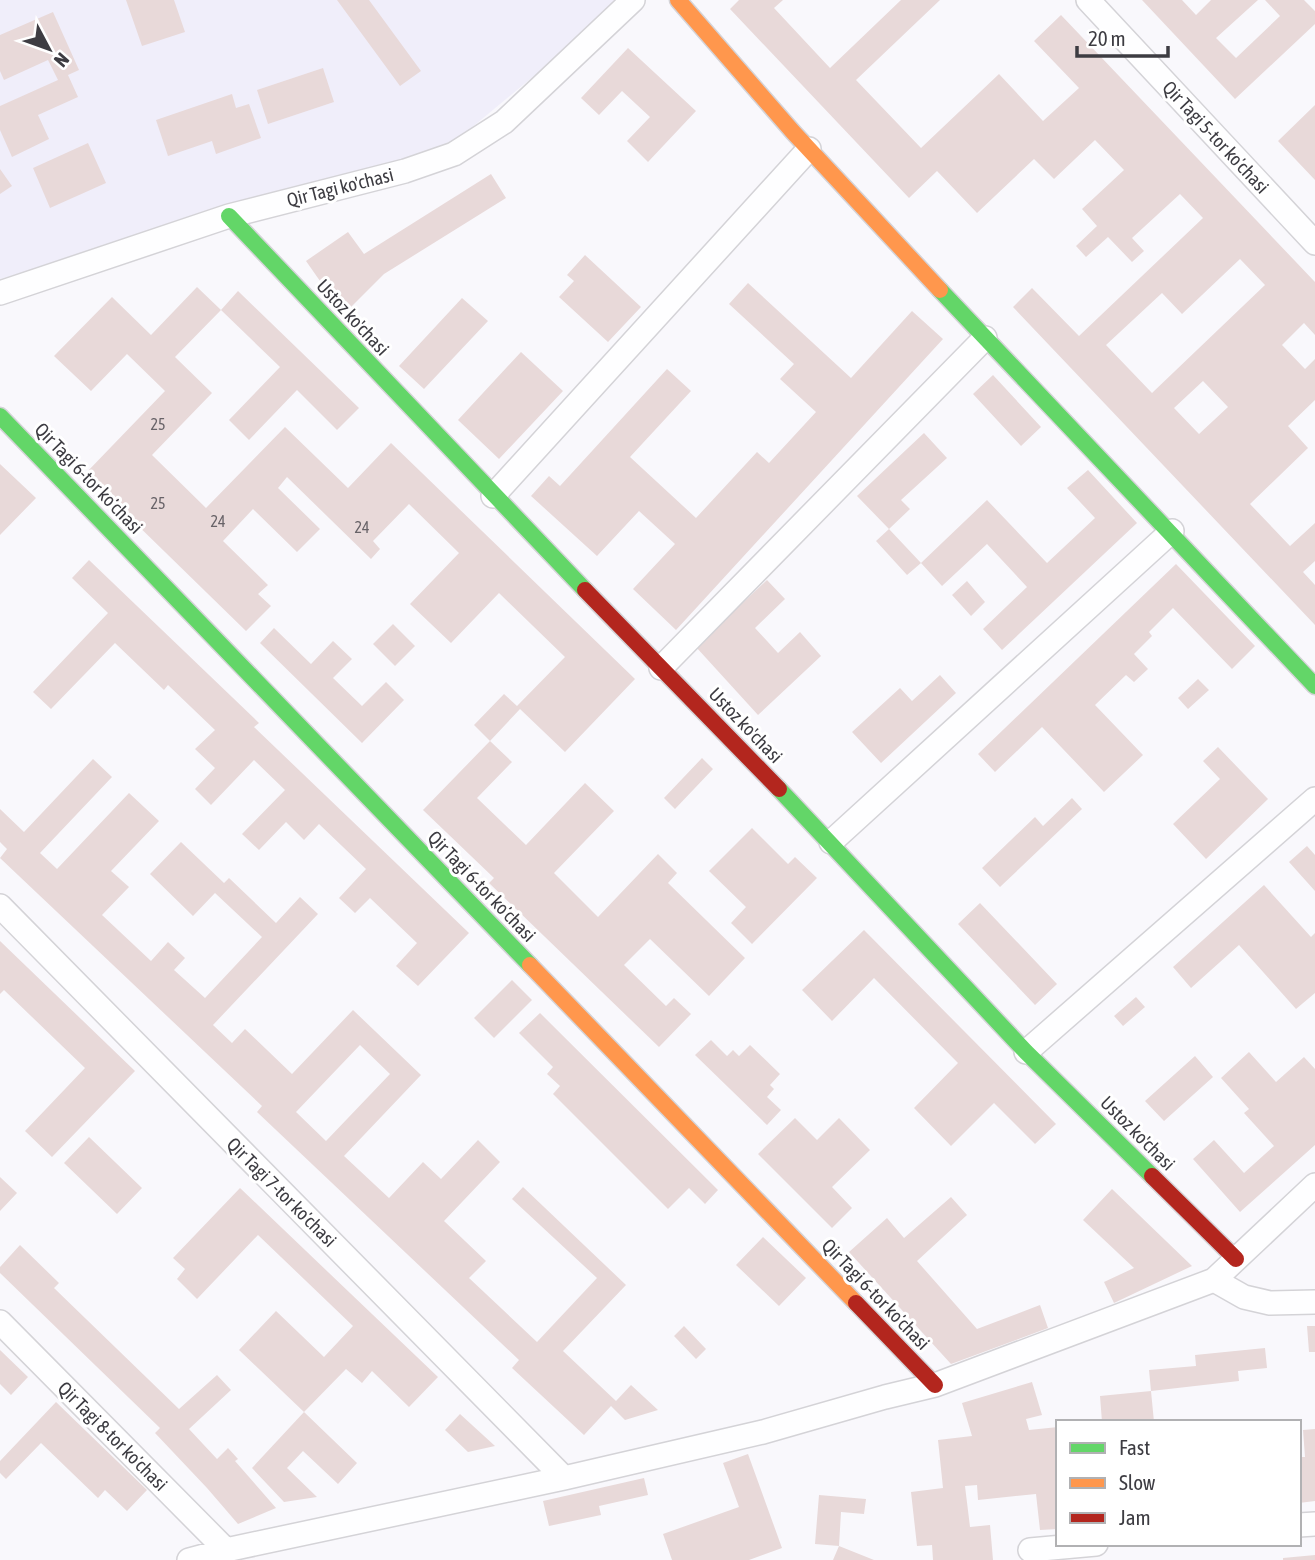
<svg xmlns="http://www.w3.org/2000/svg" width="1315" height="1560" font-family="'Asap Condensed',sans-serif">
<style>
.built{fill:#f0eefa}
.building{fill:#e8d9d9;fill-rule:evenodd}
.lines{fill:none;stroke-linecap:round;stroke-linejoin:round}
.street-casing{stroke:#d4d3d7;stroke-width:26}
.fast-casing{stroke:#d4d3d7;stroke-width:19}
.slow-casing{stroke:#d4d3d7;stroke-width:19}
.jam-casing{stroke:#d4d3d7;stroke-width:19}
.street{stroke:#fefeff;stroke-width:23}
.fast{stroke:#63d668;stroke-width:16}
.slow{stroke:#ff974d;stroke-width:16}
.jam{stroke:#b3261e;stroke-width:16}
.labels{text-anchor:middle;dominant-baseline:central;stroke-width:6;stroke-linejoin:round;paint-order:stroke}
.number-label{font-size:16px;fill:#686368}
.street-label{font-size:19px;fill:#3d3c42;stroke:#fff}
</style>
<rect width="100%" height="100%" fill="#f9f8fc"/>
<path class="built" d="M0,0H625L452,144L0,279Z"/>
<path class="building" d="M126,0H174L185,32L142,46Z
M337,0H369L421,71L400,86Z
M739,0H783L774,8L830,68L901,0H940L856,80L921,148L999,74L1043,121L1079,88L1034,41L1061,15L1315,282V335L1304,323L1282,345L1305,369L1315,359V400L1288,426L1308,448L1250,504L1290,546L1315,523V561L1303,572L1315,585V625L1013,307L1032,288L1079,336L1203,218L1180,194L1132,238L1144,251L1132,262L1108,237L1086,257L1076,246L1097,226L1082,209L1124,170L1095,140L1054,179L1034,159L977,213L937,171L909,198L730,9ZM1240,259L1265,285L1152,393L1106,345L1162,293L1182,314ZM1203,381L1228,407L1199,434L1174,408Z
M1142,0H1182L1196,15L1211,0H1258L1216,38L1236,58L1280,16L1265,0H1304L1315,11V24L1235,99Z
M53,12L79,70L68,75L78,97L38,115L49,139L12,157L0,130V106L58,80L48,60L4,80L0,71V35Z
M628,48L696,111L648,162L627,141L650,117L622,91L599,115L581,98Z
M323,68L334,102L268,124L257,90Z
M232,94L236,108L249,104L261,138L216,154L212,141L168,156L156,120Z
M1315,105V180L1278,141Z
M88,143L106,183L50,208L33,168Z
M0,169L12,186L0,194Z
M491,174L506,198L384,274L347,311L327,291L306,261L348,232L364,254Z
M585,255L641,307L608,342L559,297L574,281L567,275Z
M748,283L851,378L912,311L943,339L676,630L633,589L675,544L639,511L597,556L531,496L549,476L560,486L667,369L691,391L630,457L696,518L757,452L769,463L816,412L780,379L794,364L729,304Z
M197,287L221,310L175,357L212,393L152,455L206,508L285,427L348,488L391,443L635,679L565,752L520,709L490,741L474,725L504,694L517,706L565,657L499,593L451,643L410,604L459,553L409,504L373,541L380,549L371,559L287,477L278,488L320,529L297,552L253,509L223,541L268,585L258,594L271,606L246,631L85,474L165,391L127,354L91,391L54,356L112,297L151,335Z
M238,291L359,408L337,430L297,390L249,440L229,420L280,367L221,310Z
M462,298L488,321L424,389L399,366Z
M521,352L563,391L499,459L458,420Z
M993,375L1041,427L1021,446L973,394Z
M924,433L947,458L901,500L910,509L889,529L857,496Z
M0,464L36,498L0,535Z
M1088,470L1137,523L1002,650L983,629L1027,587L987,544L942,586L921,563L987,500L1047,563L1095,518L1067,488Z
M889,529L921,563L907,575L876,541Z
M89,560L259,723L254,727L469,933L418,986L396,966L417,943L370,898L355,913L339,898L366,869L319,824L304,840L286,822L259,850L242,834L285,790L254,760L211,805L195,789L215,768L195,749L215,730L168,685L164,690L115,643L51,709L33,692L108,613L72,578Z
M1176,564L1255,646L1232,669L1173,608L1149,632L1152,636L1134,654L1148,669L1134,682L1126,675L1095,705L1143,755L1104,792L1042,727L995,772L978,754Z
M767,580L785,599L755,628L778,653L800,632L821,656L758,715L696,647Z
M967,581L985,602L971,616L952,595Z
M393,624L415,646L395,666L373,644Z
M274,628L311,664L333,641L352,659L333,678L362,706L386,682L404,700L362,743L260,643Z
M940,675L956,693L881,763L852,732L900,688L912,701Z
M1198,679L1209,690L1188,709L1178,698Z
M490,741L512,762L477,798L526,845L585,783L614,811L554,873L598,917L658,854L677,873L668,883L745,958L709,996L650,939L624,965L666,1006L674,998L691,1014L659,1047L489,883L494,878L423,810Z
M1218,747L1268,799L1206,859L1173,824L1220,779L1203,761Z
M702,758L713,769L675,809L664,798Z
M93,759L112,777L40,853L57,869L129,793L159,821L111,871L129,887L102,915L151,961L168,942L185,958L174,970L205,998L262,937L215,893L193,916L150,874L181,842L224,883L229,878L276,923L300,897L318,914L213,1025L232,1043L245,1029L292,1074L353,1010L421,1075L344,1156L389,1198L423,1162L441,1179L478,1140L500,1162L444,1221L486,1261L469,1278L537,1342L597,1278L512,1199L523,1187L626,1285L563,1351L616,1401L631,1385L658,1410L625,1420L611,1406L584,1435L512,1368L519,1360L257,1112L262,1106L0,858L7,849L0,842V809L24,832ZM360,1045L390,1074L326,1141L296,1112Z
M1072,798L1082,809L1000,887L982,868L1035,817L1043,826Z
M752,828L788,864L795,857L817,878L752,944L731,923L746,907L709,871Z
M1307,846L1315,855V891L1289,862Z
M1264,885L1311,937L1315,933V993L1296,1009L1239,945L1191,988L1173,967Z
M980,903L1057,984L1035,1005L958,924Z
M864,930L1056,1124L1035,1144L994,1103L951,1146L914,1108L958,1063L874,978L832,1021L802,990Z
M0,941L135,1071L52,1157L25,1131L85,1068L4,990L0,994Z
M512,980L532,1000L494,1038L474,1018Z
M1136,997L1145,1007L1123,1026L1114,1016Z
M540,1013L718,1190L705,1204L689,1188L668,1209L553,1094L560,1086L547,1074L553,1067L519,1033Z
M711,1040L727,1056L733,1050L739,1056L750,1045L780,1074L770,1085L774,1089L767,1097L781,1110L767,1125L695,1055Z
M1249,1052L1276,1082L1304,1057L1315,1069V1145L1240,1212L1193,1159L1214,1140L1244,1173L1274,1146L1244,1113L1249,1109L1221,1078Z
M1195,1056L1213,1077L1164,1121L1145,1101Z
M795,1118L817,1140L839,1118L870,1150L832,1187L852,1208L832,1228L758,1154Z
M89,1137L142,1188L117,1214L64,1163Z
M0,1177L17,1193L0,1211Z
M240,1188L438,1377L409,1407L372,1371L362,1383L346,1369L304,1412L239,1350L276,1311L324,1357L353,1326L258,1235L197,1299L177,1279L185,1269L173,1258Z
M1112,1189L1192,1266L1114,1303L1104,1282L1134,1268L1083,1220Z
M951,1197L967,1215L917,1261L977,1329L1040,1305L1048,1328L951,1364L849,1252L887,1218L904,1238Z
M763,1237L806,1278L779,1306L736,1265Z
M20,1245L59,1283L54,1288L179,1409L217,1375L231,1390L189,1429L217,1459L228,1448L238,1459L235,1461L276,1508L238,1524L207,1488L155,1433L160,1428L0,1273V1267Z
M684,1326L706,1349L696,1359L674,1336Z
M1307,1326H1315V1352H1309Z
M1265,1348L1267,1368L1238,1371L1239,1381L1151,1391L1149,1370L1196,1366L1195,1355Z
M0,1350L28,1377L11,1395L0,1384Z
M1032,1382L1042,1415L1026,1419L1029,1430L1058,1427V1529L1040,1530L1036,1494L978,1500L977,1485L965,1486L970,1527L990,1525L993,1560H933L932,1545L917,1546L911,1492L943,1488L938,1440L972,1436L962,1403Z
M1151,1391L1154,1422H1102L1100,1396Z
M56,1402L147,1490L127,1511L105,1490L98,1498L41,1443L6,1479L0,1473V1461Z
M304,1412L357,1463L338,1484L303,1451L287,1468L317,1497L284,1502L252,1468Z
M460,1414L495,1446L468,1452L445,1430Z
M1315,1429V1501L1299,1503V1457H1305L1303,1430Z
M748,1454L782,1548L749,1560H672L663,1534L739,1507L723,1463Z
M644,1478L648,1495L599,1506L601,1515L549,1526L543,1501Z
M819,1495L866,1499L864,1514L841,1512L839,1546L815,1544Z
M839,1546L874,1560H833Z
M1315,1555V1560H1283V1558Z"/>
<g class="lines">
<defs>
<path id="street" d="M1088,0L1315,243
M0,293L229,216L405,171L454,154L504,122L633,0
M493,496L809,149
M661,668L985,338
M831,842L1172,531
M0,906L564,1478
M1026,1052L1315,799
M1214,1280L1244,1297L1270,1303L1315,1302
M0,1322L226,1550
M1299,1525L1315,1524
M1030,1550L1096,1544
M189,1560L226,1550L564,1478L763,1432L885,1397L935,1385L1214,1280L1315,1185"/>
<path id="fast" d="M229,216L585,590
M940,290L1315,686
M0,416L530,965
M779,789L1026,1052L1152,1176"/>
<path id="slow" d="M678,0L793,132L940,290
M530,965L856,1303"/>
<path id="jam" d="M585,590L779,789
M1152,1176L1236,1259
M856,1303L935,1385"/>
</defs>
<use href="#street" class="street-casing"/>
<use href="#fast" class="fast-casing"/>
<use href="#slow" class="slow-casing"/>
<use href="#jam" class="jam-casing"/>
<use href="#street" class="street"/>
<use href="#fast" class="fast"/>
<use href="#slow" class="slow"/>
<use href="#jam" class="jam"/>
</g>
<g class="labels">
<g class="number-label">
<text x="158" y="424">25</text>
<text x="158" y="503">25</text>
<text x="218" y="521">24</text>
<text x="362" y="527">24</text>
</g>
<g class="street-label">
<text transform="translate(1216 137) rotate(47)">Qir Tagi 5-tor koʼchasi</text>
<text transform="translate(340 187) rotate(-14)">Qir Tagi ko'chasi</text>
<text transform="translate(353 317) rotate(47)">Ustoz ko'chasi</text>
<text transform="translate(89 478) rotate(46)">Qir Tagi 6-tor koʼchasi</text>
<text transform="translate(746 725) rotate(46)">Ustoz ko'chasi</text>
<text transform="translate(482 886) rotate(46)">Qir Tagi 6-tor koʼchasi</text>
<text transform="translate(1138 1133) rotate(45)">Ustoz ko'chasi</text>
<text transform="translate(282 1192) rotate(45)">Qir Tagi 7-tor koʼchasi</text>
<text transform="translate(876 1294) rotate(46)">Qir Tagi 6-tor koʼchasi</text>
<text transform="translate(113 1436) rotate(45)">Qir Tagi 8-tor koʼchasi</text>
</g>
</g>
<rect x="1056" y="1420" width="245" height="126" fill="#ffffff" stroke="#b1b1b3" stroke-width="2"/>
<rect x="1070" y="1443" width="35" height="10" fill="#63d668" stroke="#b1b1b3" stroke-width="2"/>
<text x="1119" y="1455" font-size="21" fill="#3d3c42">Fast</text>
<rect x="1070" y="1478" width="35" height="10" fill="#ff974d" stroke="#b1b1b3" stroke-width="2"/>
<text x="1119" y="1490" font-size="21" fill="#3d3c42">Slow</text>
<rect x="1070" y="1513" width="35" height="10" fill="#b3261e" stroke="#b1b1b3" stroke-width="2"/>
<text x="1119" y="1525" font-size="21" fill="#3d3c42">Jam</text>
<g transform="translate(49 49) rotate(131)" stroke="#ffffff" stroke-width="5" paint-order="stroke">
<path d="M0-5L12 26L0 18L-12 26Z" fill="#3d3c42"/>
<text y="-10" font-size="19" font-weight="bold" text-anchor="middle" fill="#3d3c42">N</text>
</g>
<path d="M1077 46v10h91v-10" fill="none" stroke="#3d3c42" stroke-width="3.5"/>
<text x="1088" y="46" font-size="21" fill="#3d3c42" stroke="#ffffff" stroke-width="5" paint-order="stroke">20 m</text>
</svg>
